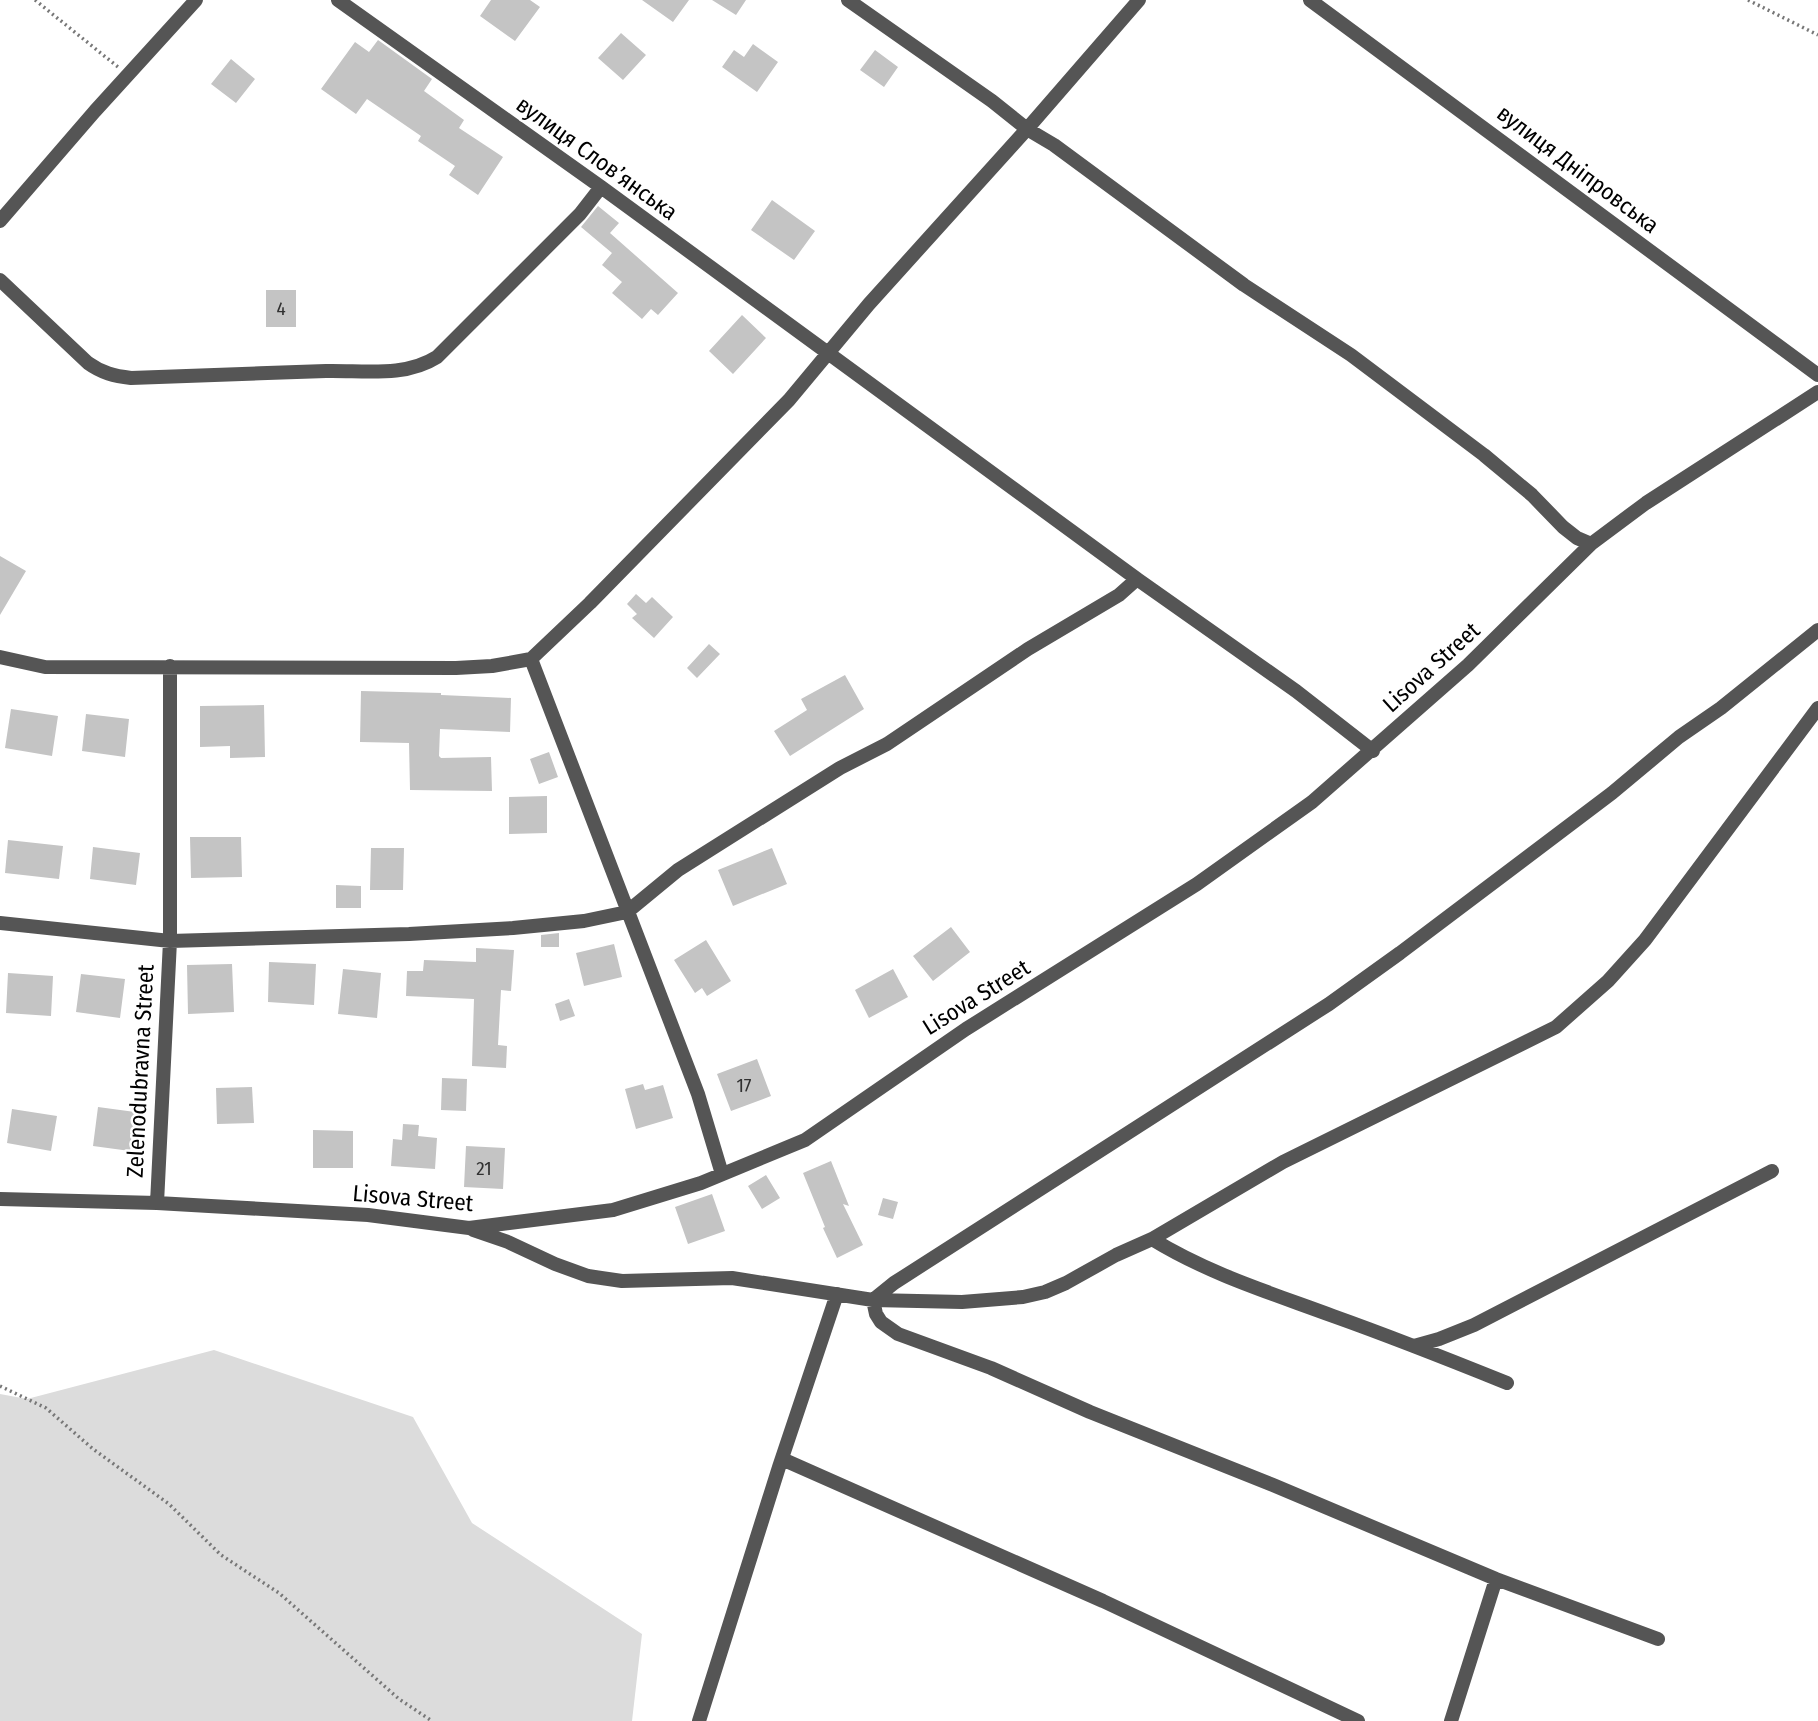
<svg xmlns="http://www.w3.org/2000/svg" width="1818" height="1721" font-family="'Fira Sans Condensed',sans-serif">
<style>
.green{fill:#dcdcdc}
.building{fill:#c4c4c4}
.lines{fill:none;stroke-linecap:round;stroke-linejoin:round}
.path{stroke:#777;stroke-width:3.5;stroke-dasharray:2 3.5;stroke-linecap:butt}
.minor{stroke:#555;stroke-width:14}
.labels{text-anchor:middle;dominant-baseline:central;stroke-width:5;stroke-linejoin:round;paint-order:stroke}
.number-label{font-size:19px;fill:#313131}
.street-label{font-size:23px;fill:#000;stroke:#fff}
</style>
<rect width="100%" height="100%" fill="#fff"/>
<path class="green" d="M214,1350L413,1417L472,1523L642,1634L632,1721H0V1394L27,1399Z"/>
<path class="building" d="M491,0H530L540,7L515,41L480,16Z
M642,0H689L673,22Z
M712,0H746L736,15Z
M621,33L646,55L623,80L598,58Z
M378,40L432,79L424,91L464,120L459,128L503,157L478,195L449,175L455,166L418,141L421,136L367,99L356,114L321,89L355,42L369,52Z
M753,44L778,62L757,92L722,67L734,50L744,57Z
M875,50L898,67L884,87L860,70Z
M231,59L255,79L236,103L211,84Z
M772,200L815,231L794,260L751,230Z
M598,206L619,223L610,233L678,293L658,315L651,309L642,319L612,293L622,282L602,265L612,253L581,227Z
M266,290H296V327H266Z
M742,315L766,338L733,374L709,351Z
M0,556L26,571L0,615Z
M636,594L646,603L652,597L673,617L654,638L632,618L637,614L627,604Z
M709,644L720,654L697,678L687,668Z
M845,675L864,709L790,756L774,731L807,710L801,699Z
M361,691L441,693V695L511,698L510,732L440,729L439,756L441,758L491,757L492,791L410,790L409,743L360,742Z
M264,705L265,757L230,758V746L200,747V706Z
M11,709L58,716L52,756L5,748Z
M86,714L129,719L125,757L82,751Z
M549,752L558,777L539,784L530,759Z
M547,796V833L509,834V797Z
M190,837H241L242,877L191,878Z
M8,840L63,846L59,879L5,873Z
M93,847L140,853L136,885L90,879Z
M371,848H404L403,890H370Z
M772,848L787,884L733,906L718,870Z
M336,885L361,886V908H336Z
M951,927L970,952L933,981L913,956Z
M559,933V947H541V935Z
M706,940L731,981L707,996L702,988L695,993L674,960Z
M614,944L622,977L584,986L576,953Z
M476,948L514,950L511,991L501,990L498,1045L507,1046L506,1068L472,1066L474,999L406,996L407,971H423L424,960L476,962Z
M269,962L316,964L314,1005L268,1002Z
M232,964L234,1012L188,1014L187,965Z
M343,969L381,973L377,1018L338,1014Z
M893,969L908,997L869,1018L855,990Z
M8,973L53,976L51,1016L6,1013Z
M81,974L125,979L120,1018L76,1012Z
M569,999L575,1016L560,1021L555,1004Z
M757,1059L771,1096L731,1111L717,1074Z
M442,1078L467,1079L466,1111L441,1110Z
M643,1084L645,1090L663,1085L673,1118L636,1129L625,1089Z
M252,1087L254,1123L217,1124L216,1088Z
M98,1107L135,1112L130,1151L93,1146Z
M12,1109L57,1116L51,1151L7,1143Z
M403,1124L419,1125L418,1136L437,1138L435,1169L391,1166L393,1139L402,1140Z
M313,1130L353,1131V1168H313Z
M466,1146L505,1148L503,1189L464,1187Z
M831,1161L849,1206L843,1204L863,1245L837,1258L823,1228L825,1227L803,1173Z
M766,1175L780,1198L762,1209L748,1186Z
M712,1194L725,1231L688,1244L675,1207Z
M883,1198L898,1202L893,1219L878,1215Z"/>
<g class="lines">
<path class="path" d="M35,0L118,67
M1748,0L1818,35
M0,1386L46,1408L93,1449L169,1504L221,1555L279,1593L399,1699L432,1721"/>
<path class="minor" d="M338,0L601,187L1137,579
M848,0L992,101L1027,129L1054,145L1244,285L1351,355L1484,455L1532,495L1563,527L1577,538L1591,544
M1310,0L1818,375
M0,221L95,111L196,0
M0,280L88,363C102,373 114,376 131,378C195,376 261,373 326,371C362,370 404,378 437,357L580,214L601,187
M0,657L45,667L456,668L492,666L531,659L590,603L789,400L869,304L1027,129L1139,0
M531,659L698,1094L722,1174
M0,923L170,941L409,934L513,928L584,921L627,912L678,870L840,768L887,744L1028,649L1119,595L1137,579L1296,691L1373,751
M0,1199L157,1203L368,1215L469,1228L613,1210L701,1183L805,1140L966,1029L1197,884L1312,802L1468,665L1591,544L1646,503L1818,392
M157,1203L170,941V666
M473,1230L508,1242L555,1264L588,1276L622,1281L732,1278L873,1300L962,1302L1023,1297L1045,1292L1066,1283L1116,1255L1152,1239L1283,1162L1556,1027L1608,981L1645,940L1818,708
M1152,1239C1209,1274 1271,1293 1333,1316C1392,1337 1450,1360 1507,1383
M1414,1346L1439,1339L1474,1325L1772,1171
M782,1459L1103,1601L1358,1721
M1658,1639L1496,1579L1273,1485L1090,1412L991,1368L898,1334L881,1322L876,1314L873,1300L894,1283L1329,1004L1400,953L1612,793L1679,737L1721,708L1818,630
M699,1721L779,1467L837,1294
M1451,1721L1496,1579"/>
</g>
<g class="labels">
<g class="number-label">
<text x="281" y="308">4</text>
<text x="744" y="1085">17</text>
<text x="484" y="1168">21</text>
</g>
<g class="street-label">
<text transform="translate(597 158) rotate(36)">вулиця Словʼянська</text>
<text transform="translate(1578 169) rotate(37)">вулиця Дніпровська</text>
<text transform="translate(1431 667) rotate(-42)">Lisova Street</text>
<text transform="translate(976 997) rotate(-32)">Lisova Street</text>
<text transform="translate(140 1071) rotate(-87)">Zelenodubravna Street</text>
<text transform="translate(413 1198) rotate(5)">Lisova Street</text>
</g>
</g>
</svg>
